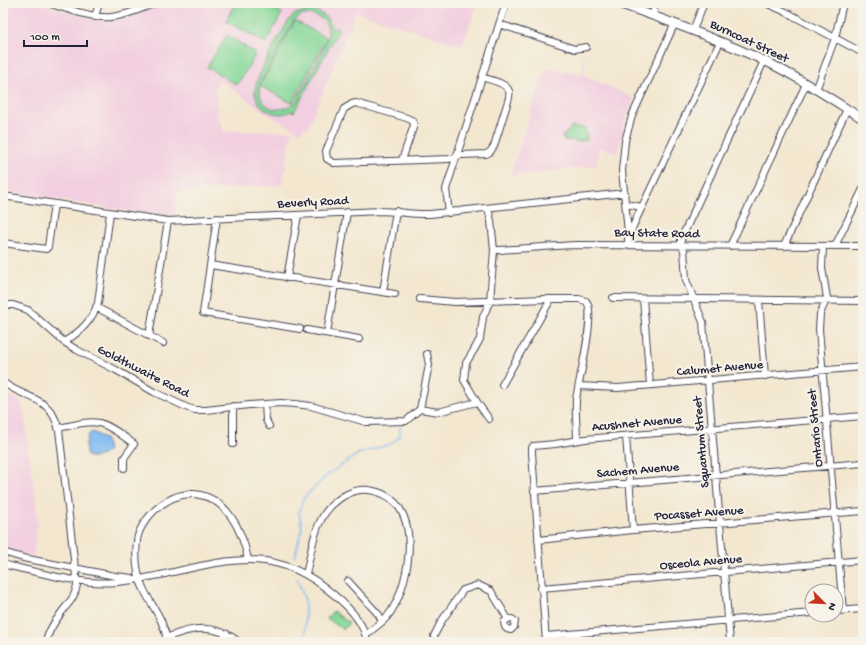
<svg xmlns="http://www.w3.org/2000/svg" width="866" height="645" font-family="'Gochi Hand',sans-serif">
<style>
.built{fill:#f2cfe0}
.green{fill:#85d899;stroke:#547d6a;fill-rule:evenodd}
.water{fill:#81bbf2;stroke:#526e96}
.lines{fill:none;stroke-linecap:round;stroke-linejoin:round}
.stream{stroke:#81bbf2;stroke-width:1.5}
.minor-casing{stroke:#414051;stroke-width:8}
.major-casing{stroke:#414051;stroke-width:10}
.minor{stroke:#fff;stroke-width:6}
.major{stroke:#fff;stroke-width:8}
.labels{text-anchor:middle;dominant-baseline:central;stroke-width:4;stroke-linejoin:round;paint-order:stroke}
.street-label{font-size:13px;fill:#22223b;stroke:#f7f3e8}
</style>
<rect width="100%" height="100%" fill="#f7f3e8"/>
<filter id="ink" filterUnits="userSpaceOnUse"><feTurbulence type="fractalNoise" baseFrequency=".025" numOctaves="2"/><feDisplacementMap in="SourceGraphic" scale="8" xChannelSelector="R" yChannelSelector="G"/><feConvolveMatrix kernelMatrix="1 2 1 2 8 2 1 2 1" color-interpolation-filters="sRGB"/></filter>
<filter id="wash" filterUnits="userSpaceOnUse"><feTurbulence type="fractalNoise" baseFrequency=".012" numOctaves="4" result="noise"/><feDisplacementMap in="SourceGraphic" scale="16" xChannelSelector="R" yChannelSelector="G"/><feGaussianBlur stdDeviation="0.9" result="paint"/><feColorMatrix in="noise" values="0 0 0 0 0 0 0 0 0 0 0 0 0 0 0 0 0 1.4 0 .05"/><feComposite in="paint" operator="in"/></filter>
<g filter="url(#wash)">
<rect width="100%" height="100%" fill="#f3e7d0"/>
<path class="built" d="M3,3H38L83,16L111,20L122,18L161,3H477L463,46L356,12L308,127L303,128L301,132L270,116L220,80L214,89L216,93L217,119L221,121L223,131H292L282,185L176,192L175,216L165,217L3,191Z
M583,55H585V76L634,98L623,127L618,154L599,147L596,166L510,176L542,77L544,76L547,68L583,74Z
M3,393L15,398L22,404L23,407L38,520L33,557L21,554L3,547Z"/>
<path class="green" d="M235,3H263L282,13L266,43L226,21Z
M308,10C322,11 329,17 333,31L336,27L339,29L294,112L291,111C284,115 275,115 267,110C261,107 256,100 255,93C253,79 281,34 289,20L295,14ZM309,14C342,20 324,47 315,66C308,78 302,90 295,102C279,117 255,107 260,83L293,22L300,16Z
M295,21L327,38L292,103L260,86Z
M227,35L256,54L237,85L207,67Z
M572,126L578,128H585L587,140L576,142L573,140H564L562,136L566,134Z
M333,611L349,623L343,630L327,618Z"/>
<path class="water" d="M93,432L106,440L108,450C104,456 94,459 87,456C84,448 86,442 89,434Z"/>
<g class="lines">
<path class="stream" d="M295,556L302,528L299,512L303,499L327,475L358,454L391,444L400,436V427
M297,579L305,600V628L306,642"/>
</g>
</g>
<g filter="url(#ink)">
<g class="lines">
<defs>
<path id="minor" d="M48,3C64,8 95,19 111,17C127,16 142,8 156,3
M766,3L786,12L863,53
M653,16L655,3
M95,17L99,3
M499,24L575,49L586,47
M693,30L704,3
M816,90L835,38L843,3
M402,160L414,125L413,121L407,118L356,103L352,104L344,109L326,151L327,159L334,163L449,159L461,155L486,154L490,152L494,146L508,101C509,98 510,94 509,91C506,82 489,80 482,77
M3,196L168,221L380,211C397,211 413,215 430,214L625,193
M626,204L642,207
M488,208L491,221L494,250C522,249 550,246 578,245L863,246
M449,213L446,189L506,3
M217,218L203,313L300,329
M630,236L633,226L720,42
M3,243L46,249L48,247L54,204
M628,245V232L622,171L625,141L632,116L675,23
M730,246L806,84
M784,246L847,109
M823,246L822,268L827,298L820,314L819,329L843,611
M835,246L863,189
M210,265L395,294
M287,278L298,215
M383,292L396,211
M613,298L863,301
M420,299L455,302L547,299H579L586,301C597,311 578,383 576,400C575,413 577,427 577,440
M643,299L650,385
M759,300L765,376
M3,305H13L28,310L64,342L77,350L116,370L154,392L188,408L195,410H206L249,405L281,403L295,404L311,406L366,422L406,421L420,409L438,412L477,402
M96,307L163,343
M307,330L359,339
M327,333L347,212
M149,336L168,221
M64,342C80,332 92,321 98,303L110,213
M3,382C25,400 50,394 59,430L77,585C75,599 66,605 59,616C53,624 48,632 46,642
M502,385L551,299
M579,386L618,388L863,367
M265,404L266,420L269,426
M420,409L429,365L427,354
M489,419L477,402L464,380L466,363L474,350L480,339L483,317L490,301L494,250
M58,428C71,426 87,420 99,423C112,426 124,437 134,444L124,458V468
M626,436L633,530
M233,444V406
M534,491L863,463
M538,540L633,530L863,511
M3,552L23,558L115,576L132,578
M3,564L10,566C45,574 82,585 117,582C133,581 149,577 165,574C231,559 277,545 333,594C348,606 364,622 367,642
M306,574C311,554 313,531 325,513C333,502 346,492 360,490C368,489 376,491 383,494C424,512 409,590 387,617C381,624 372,629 366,635
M348,581L379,615L382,622
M541,588L863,560
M836,611L863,609
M546,636L812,613
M166,638C192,627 215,623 239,642
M167,642C165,622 154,609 145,592C137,577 135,558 137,541C138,529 147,518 155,510C166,500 178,493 194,494C227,497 242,530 248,559
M220,642L227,634
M435,642L434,636L441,622L463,590L478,585L491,591L508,619H512L515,621L514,627L511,630L507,629L505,627L504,622L508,619
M546,642L532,453V448L533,446L555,444L585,439L863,416
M730,642L703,322L686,280L684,250L681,245V239L764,61"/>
<path id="major" d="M617,3C669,21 721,40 771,64C803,80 833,100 863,119"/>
</defs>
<use href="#minor" class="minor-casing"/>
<use href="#major" class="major-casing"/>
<use href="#minor" class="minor"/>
<use href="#major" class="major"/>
</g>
</g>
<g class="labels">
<g class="street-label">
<text transform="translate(749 42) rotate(25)">Burncoat Street</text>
<text transform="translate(313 203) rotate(-3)">Beverly Road</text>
<text transform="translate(657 234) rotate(1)">Bay State Road</text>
<text transform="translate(720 369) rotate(-5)">Calumet Avenue</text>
<text transform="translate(143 372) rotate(27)">Goldthwaite Road</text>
<text transform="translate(637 424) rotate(-5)">Acushnet Avenue</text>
<text transform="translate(816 428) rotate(-95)">Ontario Street</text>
<text transform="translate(702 442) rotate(-95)">Squantum Street</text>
<text transform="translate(638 471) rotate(-5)">Sachem Avenue</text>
<text transform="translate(699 514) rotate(-4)">Pocasset Avenue</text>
<text transform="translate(701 563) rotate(-5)">Osceola Avenue</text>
</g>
</g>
<rect width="866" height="645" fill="none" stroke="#f7f3e8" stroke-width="16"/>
<g transform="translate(824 603) rotate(114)"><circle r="19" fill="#f7f3e8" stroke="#a29fa3"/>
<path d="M0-3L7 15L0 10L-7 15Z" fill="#c8321e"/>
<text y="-6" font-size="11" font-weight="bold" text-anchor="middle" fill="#22223b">N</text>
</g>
<path d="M24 40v6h63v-6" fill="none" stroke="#22223b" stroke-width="2"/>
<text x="30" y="40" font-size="12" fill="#22223b" stroke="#f7f3e8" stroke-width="3" paint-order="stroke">100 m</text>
</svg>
